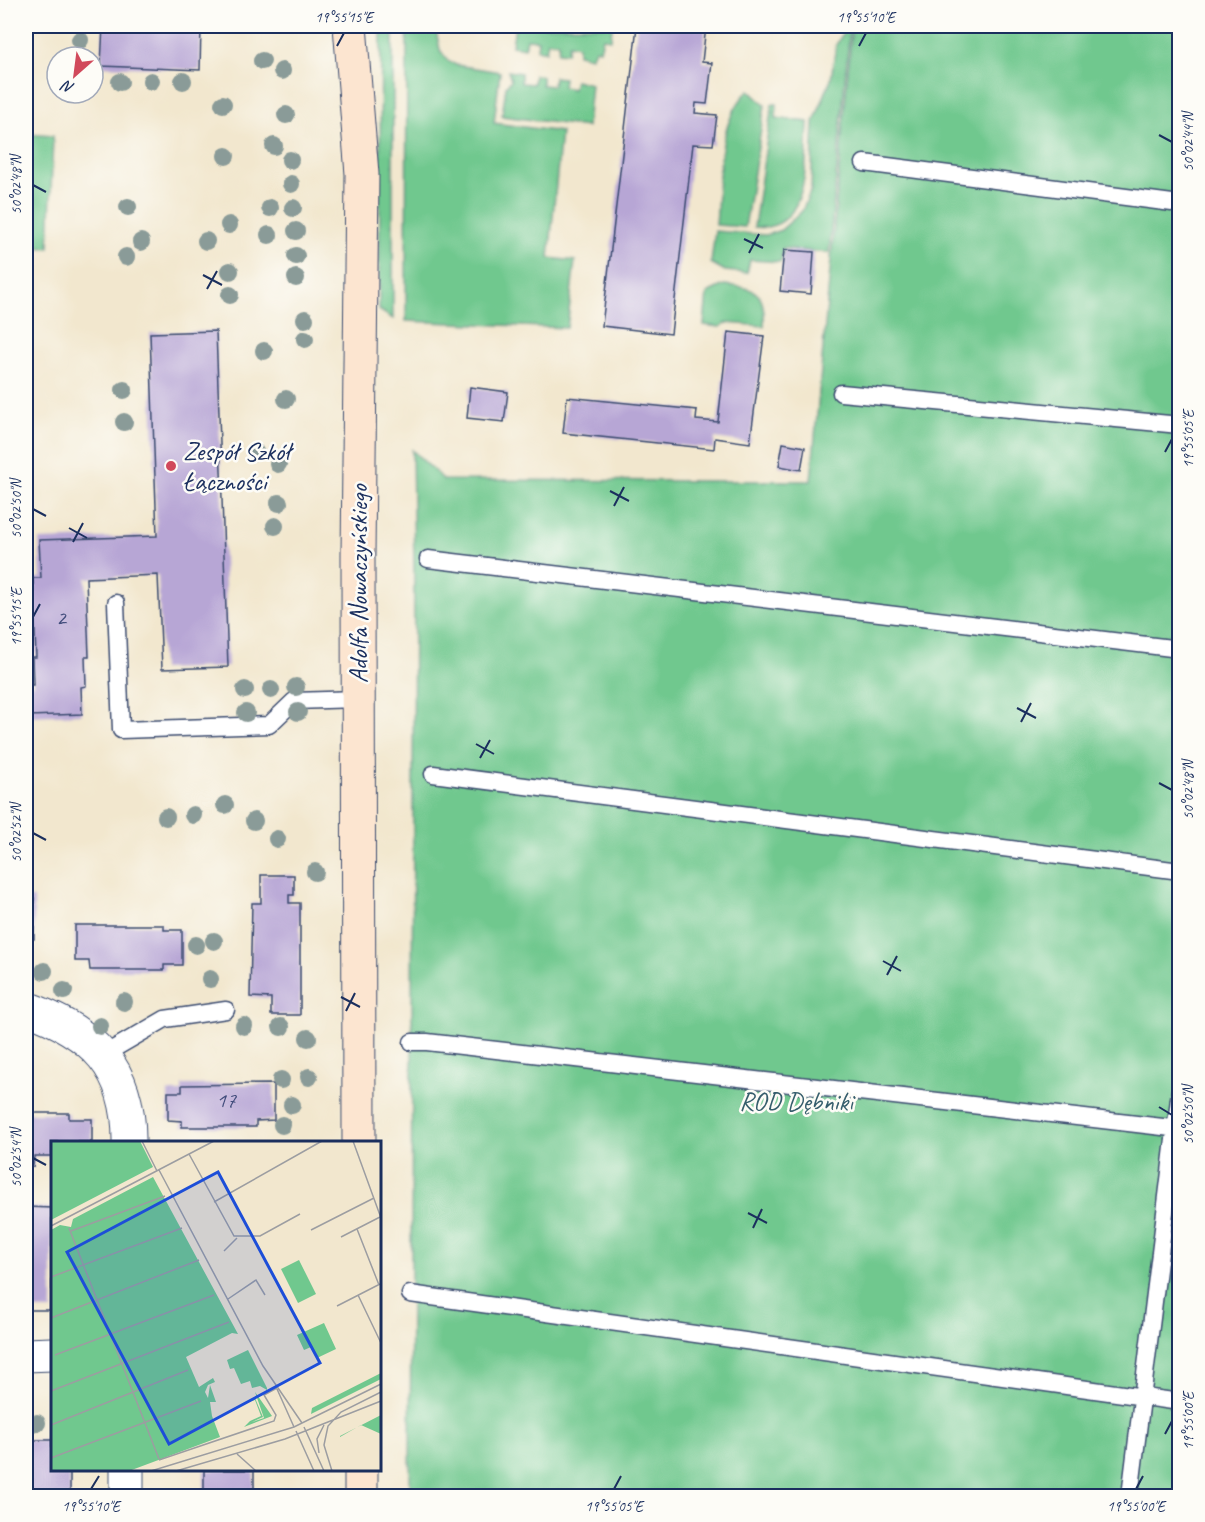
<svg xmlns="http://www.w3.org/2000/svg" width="1205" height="1522" font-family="Caveat,sans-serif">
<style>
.green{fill:#70c88e;stroke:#467c76;stroke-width:1.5}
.building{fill:#b7a6d5}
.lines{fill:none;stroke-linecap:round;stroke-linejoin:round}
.lane-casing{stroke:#3b4b6f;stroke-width:19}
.street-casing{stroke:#3b4b6f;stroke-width:35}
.secondary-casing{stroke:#3b4b6f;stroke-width:35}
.lane{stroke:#fff;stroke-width:16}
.street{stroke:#fff;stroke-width:33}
.secondary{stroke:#fce5d0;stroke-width:33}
.tree{fill:#8a9b98}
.ticks{fill:none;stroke:#1b2f5e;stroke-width:2}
.poi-dot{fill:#d1495b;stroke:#fdfcf7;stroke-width:2}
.labels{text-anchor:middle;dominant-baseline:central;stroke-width:5;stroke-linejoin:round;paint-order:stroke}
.number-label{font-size:22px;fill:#424d7c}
.poi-label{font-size:26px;fill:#1b2f5e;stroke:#fdfcf7;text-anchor:start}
.street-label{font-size:26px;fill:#1b2f5e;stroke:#fdfcf7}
.park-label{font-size:26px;fill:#355d6c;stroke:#fdfcf7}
.inset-road{fill:none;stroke:#9c9da1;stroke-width:1.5}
.view{fill:#1d4ed8;fill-opacity:0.15;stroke:#1d4ed8;stroke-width:3}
.inset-edge{fill:none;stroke:#1b2f5e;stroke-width:3}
.neatline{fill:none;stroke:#1b2f5e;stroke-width:2}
.ticks-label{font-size:15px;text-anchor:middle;fill:#1b2f5e}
</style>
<rect width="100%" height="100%" fill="#fdfcf7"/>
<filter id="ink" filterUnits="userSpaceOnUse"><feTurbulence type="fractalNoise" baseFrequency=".0167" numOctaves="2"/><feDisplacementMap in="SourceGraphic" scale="12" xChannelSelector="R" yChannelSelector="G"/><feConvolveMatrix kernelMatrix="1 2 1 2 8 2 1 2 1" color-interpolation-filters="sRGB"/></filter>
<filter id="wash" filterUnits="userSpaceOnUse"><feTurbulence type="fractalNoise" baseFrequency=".008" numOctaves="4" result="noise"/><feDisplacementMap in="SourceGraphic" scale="24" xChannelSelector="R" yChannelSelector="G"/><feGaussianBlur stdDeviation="1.35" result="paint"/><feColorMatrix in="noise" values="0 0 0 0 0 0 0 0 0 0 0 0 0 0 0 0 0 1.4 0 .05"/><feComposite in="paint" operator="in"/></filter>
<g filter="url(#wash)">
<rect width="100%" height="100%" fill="#f2e7ce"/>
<path class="green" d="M381,26H393V319L379,310Z
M407,26H435L440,50L448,61L456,65L500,72L494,123L561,132L549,258L575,261L567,328L406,321Z
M515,26H612L611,39L603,38L600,50L596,49L591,57L578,54V46L569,44L567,53L558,52L559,43L548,41L546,51L537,49L538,40L527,39L525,48L512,46Z
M847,26H850L829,253L783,248L781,262L750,260L747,273L725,271L711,263L715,231L766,235L781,230L802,211L811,190L814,122L831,79L836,45Z
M852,26H1179V1496H410L414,565L412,450L444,480L811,481Z
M508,71L521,73V83L533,84L534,75L542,76V85L553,86L554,77L564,78L563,87L573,89L575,80L591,84L587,127L502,116L506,86L511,80Z
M749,90L765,105L745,227L716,225C720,180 715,124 749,90Z
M772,104H777L776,118L808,122C806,158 810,234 754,227Z
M26,134L53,136L49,248L26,247Z
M724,285C756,288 766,291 764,326L726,323L720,327L704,325L707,293Z"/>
<g id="blocks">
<path class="building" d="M103,26H201L200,70L101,66Z
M637,26H706L702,62L712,63L707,104L696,103L695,113L717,115L713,145L693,144L671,334L602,326Z
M784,250L814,252L811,294L780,291Z
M216,331L228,667L162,669L158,575L86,578L89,657H85L86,686L81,687L82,714L30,716L28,685H33L32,657H36L33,578H41L39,540L157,536L150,333Z
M728,332L764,336L750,443L715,438L714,449L563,433L567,397L697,410L696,420L718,422Z
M470,387L508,392L504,422L467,418Z
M783,443L805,447L801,470L779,466Z
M261,875H294V895H289V903H300V1015H271V998L250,997L252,903H261Z
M26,898H34V939H26Z
M75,925H164V930H182V965H164V970H90L89,961H75Z
M274,1084V1120L256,1121V1127H182V1121L168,1120V1092H182V1085Z
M26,1113H69V1119H92V1142H52V1156H34L33,1167H26Z
M26,1207L52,1208V1310H26Z
M26,1440H52V1470H70V1496H26Z
M204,1470H254V1496H204Z"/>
</g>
</g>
<g filter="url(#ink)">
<use href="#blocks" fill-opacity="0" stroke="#3b4b6f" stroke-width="1.5"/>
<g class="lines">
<defs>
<path id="lane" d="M864,163L1180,204
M841,393L1180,425
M428,559L1180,649
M116,603L121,730L269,725L294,701L358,699
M433,774L1180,871
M412,1042H427L1180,1129
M103,1055L165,1019L226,1010
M410,1294L1180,1402
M1130,1496L1180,1091"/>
<path id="street" d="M26,1008C93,1032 130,1068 129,1142
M26,1355L52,1354
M127,1496V1470"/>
<path id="secondary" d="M350,26L362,174L358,556L359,1142
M361,1470V1496"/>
</defs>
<use href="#lane" class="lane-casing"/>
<use href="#street" class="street-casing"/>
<use href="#secondary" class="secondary-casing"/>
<use href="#lane" class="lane"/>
<use href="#street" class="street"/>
<use href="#secondary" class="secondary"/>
</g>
<g class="tree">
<circle cx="80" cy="40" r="9"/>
<circle cx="262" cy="61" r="9"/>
<circle cx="282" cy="71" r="9"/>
<circle cx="151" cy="81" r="9"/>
<circle cx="183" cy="81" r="9"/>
<circle cx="120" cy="82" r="9"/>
<circle cx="223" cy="104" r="9"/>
<circle cx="286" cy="115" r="9"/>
<circle cx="274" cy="146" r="9"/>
<circle cx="226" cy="156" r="9"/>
<circle cx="290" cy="160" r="9"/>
<circle cx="291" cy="184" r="9"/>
<circle cx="128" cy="207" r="9"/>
<circle cx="270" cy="208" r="9"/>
<circle cx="293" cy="208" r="9"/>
<circle cx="229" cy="225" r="9"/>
<circle cx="296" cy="231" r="9"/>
<circle cx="269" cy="235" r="9"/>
<circle cx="206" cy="241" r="9"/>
<circle cx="141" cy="242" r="9"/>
<circle cx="296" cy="256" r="9"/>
<circle cx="126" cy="257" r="9"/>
<circle cx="230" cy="271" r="9"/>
<circle cx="296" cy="278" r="9"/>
<circle cx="230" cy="295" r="9"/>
<circle cx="305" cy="319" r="9"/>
<circle cx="305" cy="339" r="9"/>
<circle cx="264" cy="351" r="9"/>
<circle cx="124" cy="390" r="9"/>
<circle cx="286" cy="399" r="9"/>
<circle cx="124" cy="422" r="9"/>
<circle cx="255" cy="452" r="9"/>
<circle cx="278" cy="464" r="9"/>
<circle cx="279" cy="503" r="9"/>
<circle cx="275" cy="526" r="9"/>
<circle cx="296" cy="687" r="9"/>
<circle cx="245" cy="690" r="9"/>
<circle cx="271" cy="690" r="9"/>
<circle cx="298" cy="712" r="9"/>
<circle cx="246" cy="713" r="9"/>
<circle cx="225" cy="805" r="9"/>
<circle cx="193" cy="815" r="9"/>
<circle cx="166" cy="817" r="9"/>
<circle cx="254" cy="821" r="9"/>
<circle cx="277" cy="839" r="9"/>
<circle cx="315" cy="872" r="9"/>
<circle cx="214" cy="941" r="9"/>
<circle cx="196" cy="945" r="9"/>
<circle cx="44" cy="971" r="9"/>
<circle cx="210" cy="979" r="9"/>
<circle cx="64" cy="991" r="9"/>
<circle cx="124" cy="1002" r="9"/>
<circle cx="100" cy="1026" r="9"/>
<circle cx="244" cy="1026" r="9"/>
<circle cx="281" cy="1027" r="9"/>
<circle cx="308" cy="1038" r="9"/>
<circle cx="309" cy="1077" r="9"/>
<circle cx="281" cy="1080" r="9"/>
<circle cx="292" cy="1105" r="9"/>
<circle cx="282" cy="1125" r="9"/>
<circle cx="37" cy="1423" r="9"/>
</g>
</g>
<path class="ticks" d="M337,46L344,33M859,46L866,33M1159,135L1172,142M33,185L46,192M744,239L763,248M749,253L759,234M203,275L222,285M207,289L217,271M1165,452L1172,439M610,491L629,501M614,506L624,487M33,509L46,516M69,528L87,538M73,542L83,523M33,617L40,604M1017,708L1036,718M1021,722L1031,703M476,744L494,754M480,758L490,740M1159,783L1172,790M33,833L46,840M883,961L901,971M887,975L897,956M341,997L360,1007M346,1011L355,993M1159,1107L1172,1115M33,1158L46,1165M748,1213L767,1223M753,1228L762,1209M1165,1434L1172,1421M91,1489L99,1476M614,1489L621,1476M1136,1489L1143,1476"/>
<circle class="poi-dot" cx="171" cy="466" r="6"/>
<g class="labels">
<g class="number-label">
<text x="61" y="618">2</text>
<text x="226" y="1100">17</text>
</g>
<g class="poi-label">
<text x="183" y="451">Zespół Szkół<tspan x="183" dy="30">Łączności</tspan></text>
</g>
<g class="street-label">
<text transform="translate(358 584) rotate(-90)">Adolfa Nowaczyńskiego</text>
</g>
<g class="park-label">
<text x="796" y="1101">ROD Dębniki</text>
</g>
</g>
<g transform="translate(51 1141)">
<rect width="330" height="330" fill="#f2e7ce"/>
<path d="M0,0H89L102,26L0,79ZM102,36L187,193L181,192L135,216L148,246L162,237L164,241L157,244L154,251L157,257L159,244L165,261H159L161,275L169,296L78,330H0V89L9,84L20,86L22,78ZM248,119L265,153L247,162L230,128ZM273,182L285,208L266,217L260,206L253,209L246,194ZM197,209L216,247V249L209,245L201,247L199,240L190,243L183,227L179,228L176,219ZM330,232V238L260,273L261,267ZM204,251L221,275L193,286L199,280L210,275L204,259L191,263L204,257L212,276L201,281L213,277ZM330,274V293L310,284L289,296V295Z" fill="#70c88e"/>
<path class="inset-road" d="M91,0L106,30M302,0L330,77M138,13L183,95H209L249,73M108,29L212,225L251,282M163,61L271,0M0,85L163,0M18,87L108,318M306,88L328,144M260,89L323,57M20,90L114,55M290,96L329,76M173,110L186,97M0,136L131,87M307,154L330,202M177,158L205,139L214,154M286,165L329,143M0,177L148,119M4,214L163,154M226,248L243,286M0,250L178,181M0,284L137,229M253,286L273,330M245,290L263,330M268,312L266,298L273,284M186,313L205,330M0,317L150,260M108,319L223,280L225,274L213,254L226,247M100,330L243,286L330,243M125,330L234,298L330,260M281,330L273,304L277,285L290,271L330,251"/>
<path class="view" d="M167,31L269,222L118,303L16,111Z"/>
<rect width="330" height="330" class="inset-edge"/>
</g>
<rect width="1205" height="1522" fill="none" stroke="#fdfcf7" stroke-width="66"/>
<g transform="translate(75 75) rotate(208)"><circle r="28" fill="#fdfcf7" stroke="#a3aaba" stroke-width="1.5"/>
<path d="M0-4.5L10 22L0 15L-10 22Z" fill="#d1495b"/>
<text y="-9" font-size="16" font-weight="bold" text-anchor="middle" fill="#1b2f5e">N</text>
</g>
<rect x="33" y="33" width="1139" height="1456" class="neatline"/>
<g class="ticks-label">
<text x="344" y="22">19°55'15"E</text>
<text x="866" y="22">19°55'10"E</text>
<text transform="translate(1188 142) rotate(-90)" y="5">50°02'44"N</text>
<text transform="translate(16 185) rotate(-90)" y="5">50°02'48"N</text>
<text transform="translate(1188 439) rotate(-90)" y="5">19°55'05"E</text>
<text transform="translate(16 509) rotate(-90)" y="5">50°02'50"N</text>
<text transform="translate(16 617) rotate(-90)" y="5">19°55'15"E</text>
<text transform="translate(1188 790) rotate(-90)" y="5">50°02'48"N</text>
<text transform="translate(16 833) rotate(-90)" y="5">50°02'52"N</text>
<text transform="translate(1188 1115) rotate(-90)" y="5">50°02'50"N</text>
<text transform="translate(16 1158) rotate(-90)" y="5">50°02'54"N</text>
<text transform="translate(1188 1421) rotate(-90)" y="5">19°55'00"E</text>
<text x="91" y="1511">19°55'10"E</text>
<text x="614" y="1511">19°55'05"E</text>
<text x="1136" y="1511">19°55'00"E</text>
</g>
</svg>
